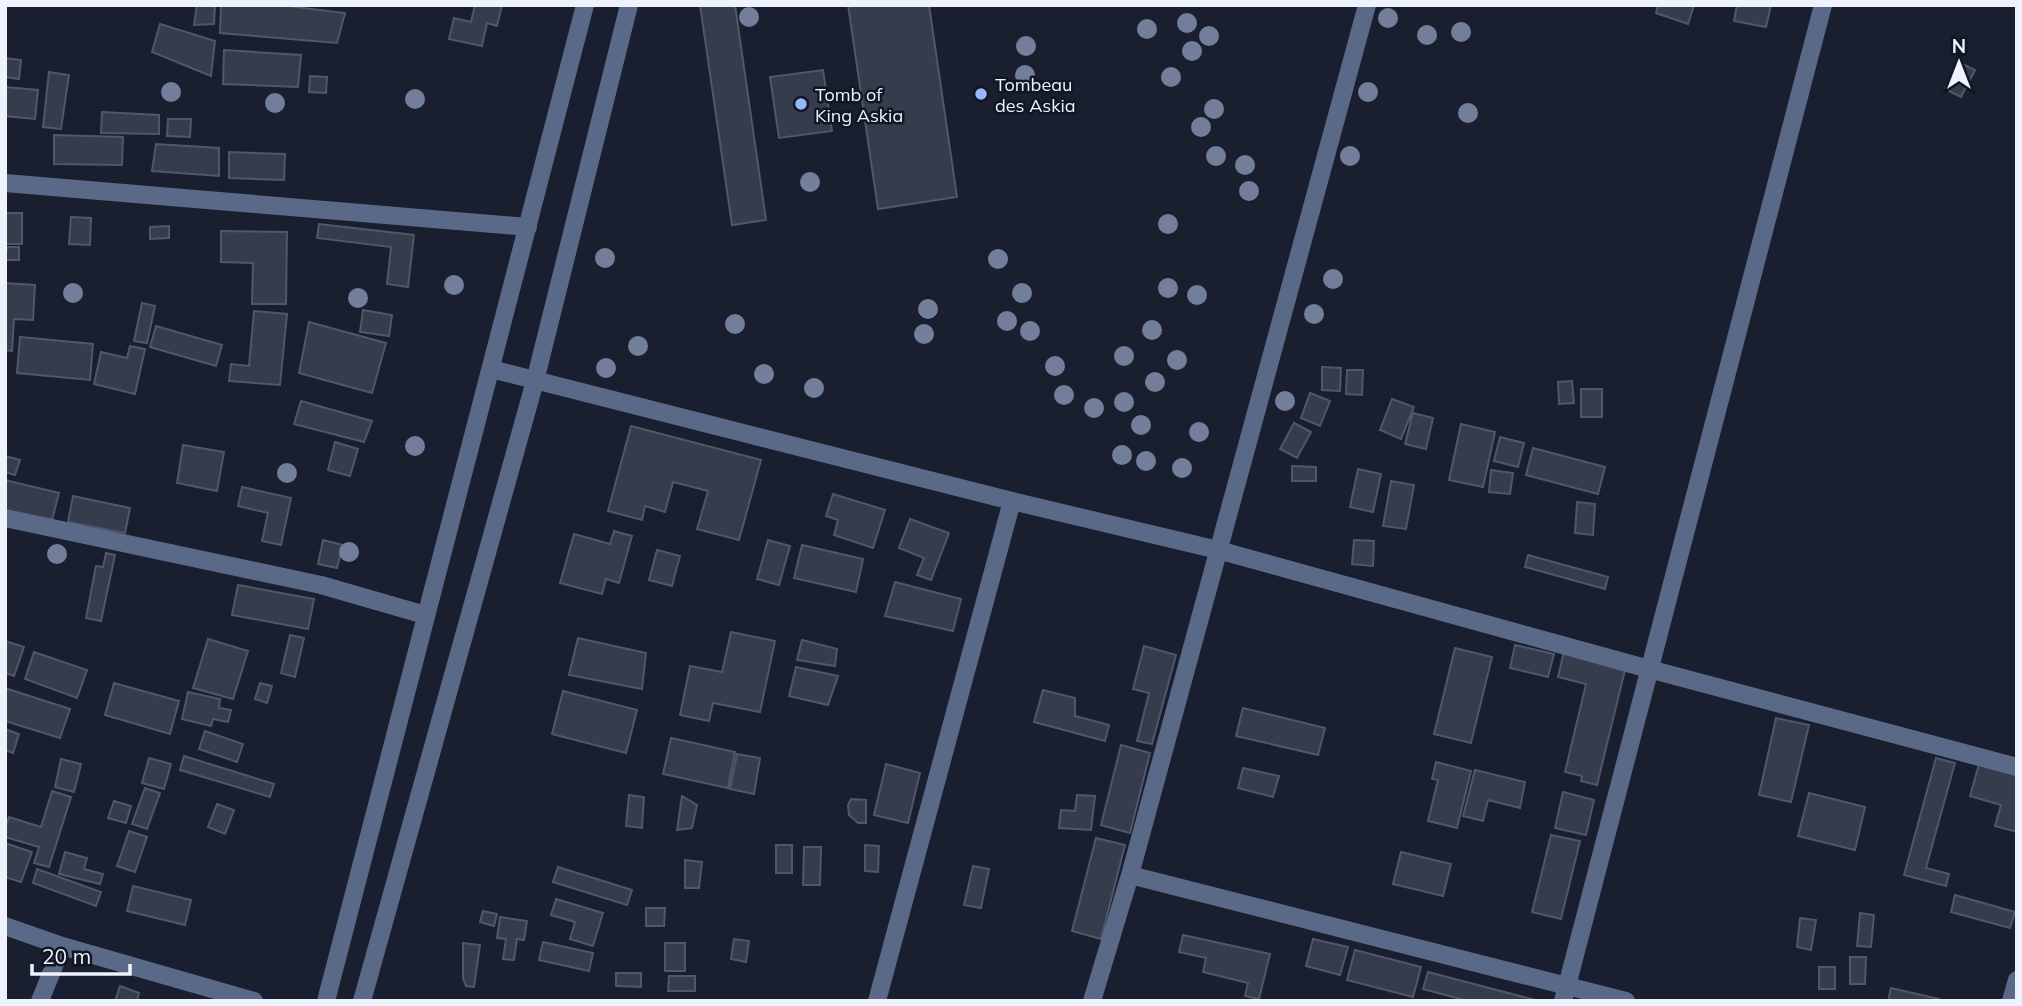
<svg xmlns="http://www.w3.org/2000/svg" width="2022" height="1006" font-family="Mulish,sans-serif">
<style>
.building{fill:#353d4d;stroke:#505768;stroke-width:2}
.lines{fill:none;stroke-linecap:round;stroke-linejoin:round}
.minor{stroke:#5b6988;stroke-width:18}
.tree{fill:#727e9a}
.poi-dot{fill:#97b6fd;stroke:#101624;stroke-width:2.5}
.labels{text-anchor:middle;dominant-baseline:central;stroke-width:5;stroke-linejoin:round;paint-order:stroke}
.poi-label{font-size:18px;fill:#edf2fc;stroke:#101624;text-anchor:start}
</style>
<rect width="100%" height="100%" fill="#191f2e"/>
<path class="building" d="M197,5H215L214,24L194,25Z
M221,5H279L345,13L337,43L220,33Z
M475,5H502L497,26L487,23L482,46L449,39L454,18L471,22Z
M700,5H735L766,220L732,225Z
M848,5H929L957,197L878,209Z
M1658,5H1694L1688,24L1656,13Z
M1737,5H1771L1766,27L1734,21Z
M160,24L215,41L211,76L152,52Z
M224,50L301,55L298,87L223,84Z
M5,58L21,60L19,79L5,77Z
M1958,62L1975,70L1961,97L1945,89Z
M823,70L832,131L779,138L770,77Z
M49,72L69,75L61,129L43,127Z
M310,76L327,77L326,93L309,92Z
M5,87L38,90L35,119L5,116Z
M102,112L159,115V134L101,133Z
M168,119H191L190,137L167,136Z
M54,135L123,137L122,165L54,164Z
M156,144L219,148V176L152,171Z
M229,152L285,154L284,180L229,178Z
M5,213H22V244H5Z
M71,217L91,218L90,245L69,244Z
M319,224L414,235L408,287L387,284L391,247L317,238Z
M169,226V238L150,239V227Z
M221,231L287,232L286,304H252L253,263L221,262Z
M7,247H19V260H5Z
M5,283L35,285L33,320L14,319L12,351L5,350Z
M142,303L155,306L147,343L134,341Z
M363,310L392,315L389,336L360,332Z
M254,311L287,314L280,385L229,381L231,364L249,366Z
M309,322L386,343L372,393L299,373Z
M156,326L222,345L216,366L150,347Z
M20,337L93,344L90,380L17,373Z
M130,346L145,349L135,394L94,384L101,352L127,358Z
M1322,367L1341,368L1340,391L1322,390Z
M1347,370H1363L1362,395L1346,394Z
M1572,381L1574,403L1559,404L1558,382Z
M1581,389H1602V417H1581Z
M1310,393L1330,401L1320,426L1301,418Z
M1392,399L1414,407L1401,439L1380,430Z
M301,401L372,421L364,442L294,424Z
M1413,413L1433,418L1426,449L1405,444Z
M1294,423L1311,432L1297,458L1280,449Z
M1461,424L1495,432L1483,487L1449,480Z
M631,426L761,460L739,540L697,529L708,491L673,482L665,512L645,506L642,520L608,511Z
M1500,437L1524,443L1518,467L1494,461Z
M335,442L358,449L350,476L328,470Z
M183,445L224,452L217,491L177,483Z
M1533,448L1605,467L1598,494L1526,475Z
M5,456L20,460L15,475L5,472Z
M1292,466L1316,467V481H1292Z
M1358,469L1381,474L1373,512L1350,507Z
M1491,470L1513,473L1510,494L1489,492Z
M5,480L59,493L51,524L5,512Z
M1391,481L1414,485L1406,529L1383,526Z
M242,487L291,498L281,545L262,541L268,513L238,506Z
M833,494L885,510L873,548L834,535L838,520L826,516Z
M73,496L130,508L125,533L68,522Z
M1577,502L1595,504L1593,535L1575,533Z
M910,519L949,533L931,580L917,575L924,558L899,548Z
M614,531L632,536L619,583L606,579L602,594L560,583L574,534L610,544Z
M323,540L343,545L337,568L318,564Z
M768,540L790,546L779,585L757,579Z
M1354,540L1374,541L1373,566L1352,564Z
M802,545L863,559L856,592L794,578Z
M657,550L680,556L672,586L649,580Z
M106,553L115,555L101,621L86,618L96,566L103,567Z
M1528,555L1608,577L1605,589L1525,567Z
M895,582L961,599L953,631L885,616Z
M238,585L314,599L308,629L232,615Z
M731,632L775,641L760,712L713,703L709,721L680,715L690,666L722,672Z
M290,635L304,638L295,677L281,673Z
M578,638L646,653L642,689L569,675Z
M208,639L248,651L233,699L193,688Z
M802,640L837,649L835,666L797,660Z
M5,641L24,647L14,676L5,673Z
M1515,645L1554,654L1548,677L1510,668Z
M1144,646L1176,655L1152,744L1137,741L1149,693L1133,689Z
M1455,648L1492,657L1471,743L1434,734Z
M1564,651L1626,666L1597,785L1581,781L1582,776L1565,772L1586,684L1558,677Z
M34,652L87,670L77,698L25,679Z
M796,667L838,676L828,705L789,696Z
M114,683L179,701L170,734L105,715Z
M260,683L272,686L267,703L255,699Z
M5,688L70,709L60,738L5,721Z
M1043,690L1075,698V716L1109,725L1105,741L1034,722Z
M563,691L637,710L626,753L552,734Z
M188,692L220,699L219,708L231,710L228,722L213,719L211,726L182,719Z
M1243,708L1325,728L1318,755L1236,736Z
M1776,718L1809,725L1791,802L1759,795Z
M5,729L19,734L13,753L5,750Z
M205,731L243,744L237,762L199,749Z
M671,738L735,752L728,788L663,774Z
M1121,745L1150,753L1130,833L1101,825Z
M737,754L760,758L754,794L730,789Z
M184,756L274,784L270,797L180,770Z
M149,758L171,764L164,789L142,783Z
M1936,758L1955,763L1926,868L1949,874L1946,886L1904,875Z
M61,759L81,764L74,792L55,787Z
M1436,762L1471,771L1457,828L1428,821L1438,780L1432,779Z
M886,764L920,773L908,823L874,815Z
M1979,764L2017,775V832L1995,826L2001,805L1970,796Z
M1243,768L1279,776L1273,797L1238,788Z
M1475,770L1525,782L1520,808L1488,800L1483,821L1463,816Z
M145,788L160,793L147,829L132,824Z
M52,791L71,797L49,867L34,863L39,847L5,837V829L9,817L41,827Z
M1563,792L1594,800L1586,835L1555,828Z
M1809,793L1865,807L1855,850L1798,836Z
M629,795L644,797L642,828L626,826Z
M1077,795L1095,796L1091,830L1059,828L1061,810L1075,811Z
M682,796L697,805L692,828L677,830Z
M851,799L866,800V823H858L849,815L848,805Z
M114,801L131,806L126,823L108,818Z
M217,804L234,810L225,834L208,827Z
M129,831L147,837L135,872L117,866Z
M1551,835L1580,841L1561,919L1532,912Z
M1096,838L1125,845L1101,939L1072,931Z
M5,843L32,852L21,882L5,877Z
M776,845H792V873H776Z
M865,845L879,846L878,872L865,871Z
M804,847H821L820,885H803Z
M65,852L87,858L84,869L103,874L100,884L59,874Z
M1401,852L1451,864L1443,896L1393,884Z
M685,860L702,862L699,888H685Z
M973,866L989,869L981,908L964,905Z
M558,867L632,890L627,905L553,882Z
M37,869L101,892L96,906L33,883Z
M133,886L191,900L185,925L127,911Z
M1955,895L2015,912L2010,928L1951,912Z
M556,899L603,913L593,946L570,939L575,922L551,915Z
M646,908H665L664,926H646Z
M483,911L497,914L494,926L480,922Z
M1860,913L1874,915L1871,947L1857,946Z
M500,917L527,921L524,940L517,939L514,960L503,959L506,939L497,938Z
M1800,918L1816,920L1811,950L1797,947Z
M1183,935L1270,954L1259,999L1245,996L1248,983L1203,972L1206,958L1179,952Z
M734,939L749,941L746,962L731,959Z
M1313,939L1348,947L1340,975L1306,966Z
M543,942L593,953L589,971L539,960Z
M463,943L480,945L474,987L466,986L463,978Z
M665,943H685V971H665Z
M1355,950L1421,967L1413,997L1347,980Z
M1850,957H1866L1865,984H1850Z
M1819,967H1835V989H1819Z
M1428,972L1539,1001H1468L1423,989Z
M616,973H641V987L616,986Z
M669,976H695V991H668Z
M120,986L139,993L137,1001H115Z
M1891,988L1939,999V1001H1888Z"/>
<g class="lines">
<path class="minor" d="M5,183L528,227
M491,369L1012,501L1218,550L1649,669L2017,767
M5,518L321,585L425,615
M1130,875L1626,1001
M5,926L62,946L254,1001
M40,1001L62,946
M326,1001L585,5
M362,1001L535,381L629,5
M877,1001L1012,501
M1092,1001L1130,875L1367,5
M1563,1001L1823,5
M2011,1001L2017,980"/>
</g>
<g class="tree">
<circle cx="749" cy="17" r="10"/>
<circle cx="1388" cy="18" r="10"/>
<circle cx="1187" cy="23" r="10"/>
<circle cx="1147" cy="29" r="10"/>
<circle cx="1461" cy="32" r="10"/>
<circle cx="1427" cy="35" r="10"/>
<circle cx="1209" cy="36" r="10"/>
<circle cx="1026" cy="46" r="10"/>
<circle cx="1192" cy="51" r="10"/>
<circle cx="1025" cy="75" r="10"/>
<circle cx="1171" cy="77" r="10"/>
<circle cx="171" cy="92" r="10"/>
<circle cx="1368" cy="92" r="10"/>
<circle cx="415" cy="99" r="10"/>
<circle cx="275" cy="103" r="10"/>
<circle cx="1214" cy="109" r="10"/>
<circle cx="1468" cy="113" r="10"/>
<circle cx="1201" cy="127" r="10"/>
<circle cx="1216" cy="156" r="10"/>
<circle cx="1350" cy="156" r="10"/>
<circle cx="1245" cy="165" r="10"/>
<circle cx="810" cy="182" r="10"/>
<circle cx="1249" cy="191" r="10"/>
<circle cx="1168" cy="224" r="10"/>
<circle cx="605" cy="258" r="10"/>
<circle cx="998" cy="259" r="10"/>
<circle cx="1333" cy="279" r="10"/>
<circle cx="454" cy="285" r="10"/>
<circle cx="1168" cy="288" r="10"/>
<circle cx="73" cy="293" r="10"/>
<circle cx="1022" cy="293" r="10"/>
<circle cx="1197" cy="295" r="10"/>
<circle cx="358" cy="298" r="10"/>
<circle cx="928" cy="309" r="10"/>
<circle cx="1314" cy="314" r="10"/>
<circle cx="1007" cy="321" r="10"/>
<circle cx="735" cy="324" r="10"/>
<circle cx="1152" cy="330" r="10"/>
<circle cx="1030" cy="331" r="10"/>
<circle cx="924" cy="334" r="10"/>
<circle cx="638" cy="346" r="10"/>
<circle cx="1124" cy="356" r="10"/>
<circle cx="1177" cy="360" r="10"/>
<circle cx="1055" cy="366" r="10"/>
<circle cx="606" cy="368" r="10"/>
<circle cx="764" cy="374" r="10"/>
<circle cx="1155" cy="382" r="10"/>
<circle cx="814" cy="388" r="10"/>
<circle cx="1064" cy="395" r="10"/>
<circle cx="1285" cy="401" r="10"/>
<circle cx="1124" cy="402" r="10"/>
<circle cx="1094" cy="408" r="10"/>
<circle cx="1141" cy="425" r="10"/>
<circle cx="1199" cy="432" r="10"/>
<circle cx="415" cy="446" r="10"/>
<circle cx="1122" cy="455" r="10"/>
<circle cx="1146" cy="461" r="10"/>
<circle cx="1182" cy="468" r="10"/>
<circle cx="287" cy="473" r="10"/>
<circle cx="349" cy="552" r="10"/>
<circle cx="57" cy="554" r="10"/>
</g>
<g class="poi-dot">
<circle cx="981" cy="94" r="7"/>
<circle cx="801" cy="104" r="7"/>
</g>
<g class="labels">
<g class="poi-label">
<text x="995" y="84">Tombeau<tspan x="995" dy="21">des Askia</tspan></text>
<text x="815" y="94">Tomb of<tspan x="815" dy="21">King Askia</tspan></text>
</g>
</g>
<rect width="2022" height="1006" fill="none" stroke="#edf2fc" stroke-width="14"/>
<g transform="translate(1959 63)" stroke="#101624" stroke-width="5" paint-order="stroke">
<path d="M0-5L12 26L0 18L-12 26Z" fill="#edf2fc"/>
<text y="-10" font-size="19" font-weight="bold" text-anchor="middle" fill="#edf2fc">N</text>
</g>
<path d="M32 964v10h98v-10" fill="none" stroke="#edf2fc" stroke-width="3.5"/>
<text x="42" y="964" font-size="21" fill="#edf2fc" stroke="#101624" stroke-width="5" paint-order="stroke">20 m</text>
</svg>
